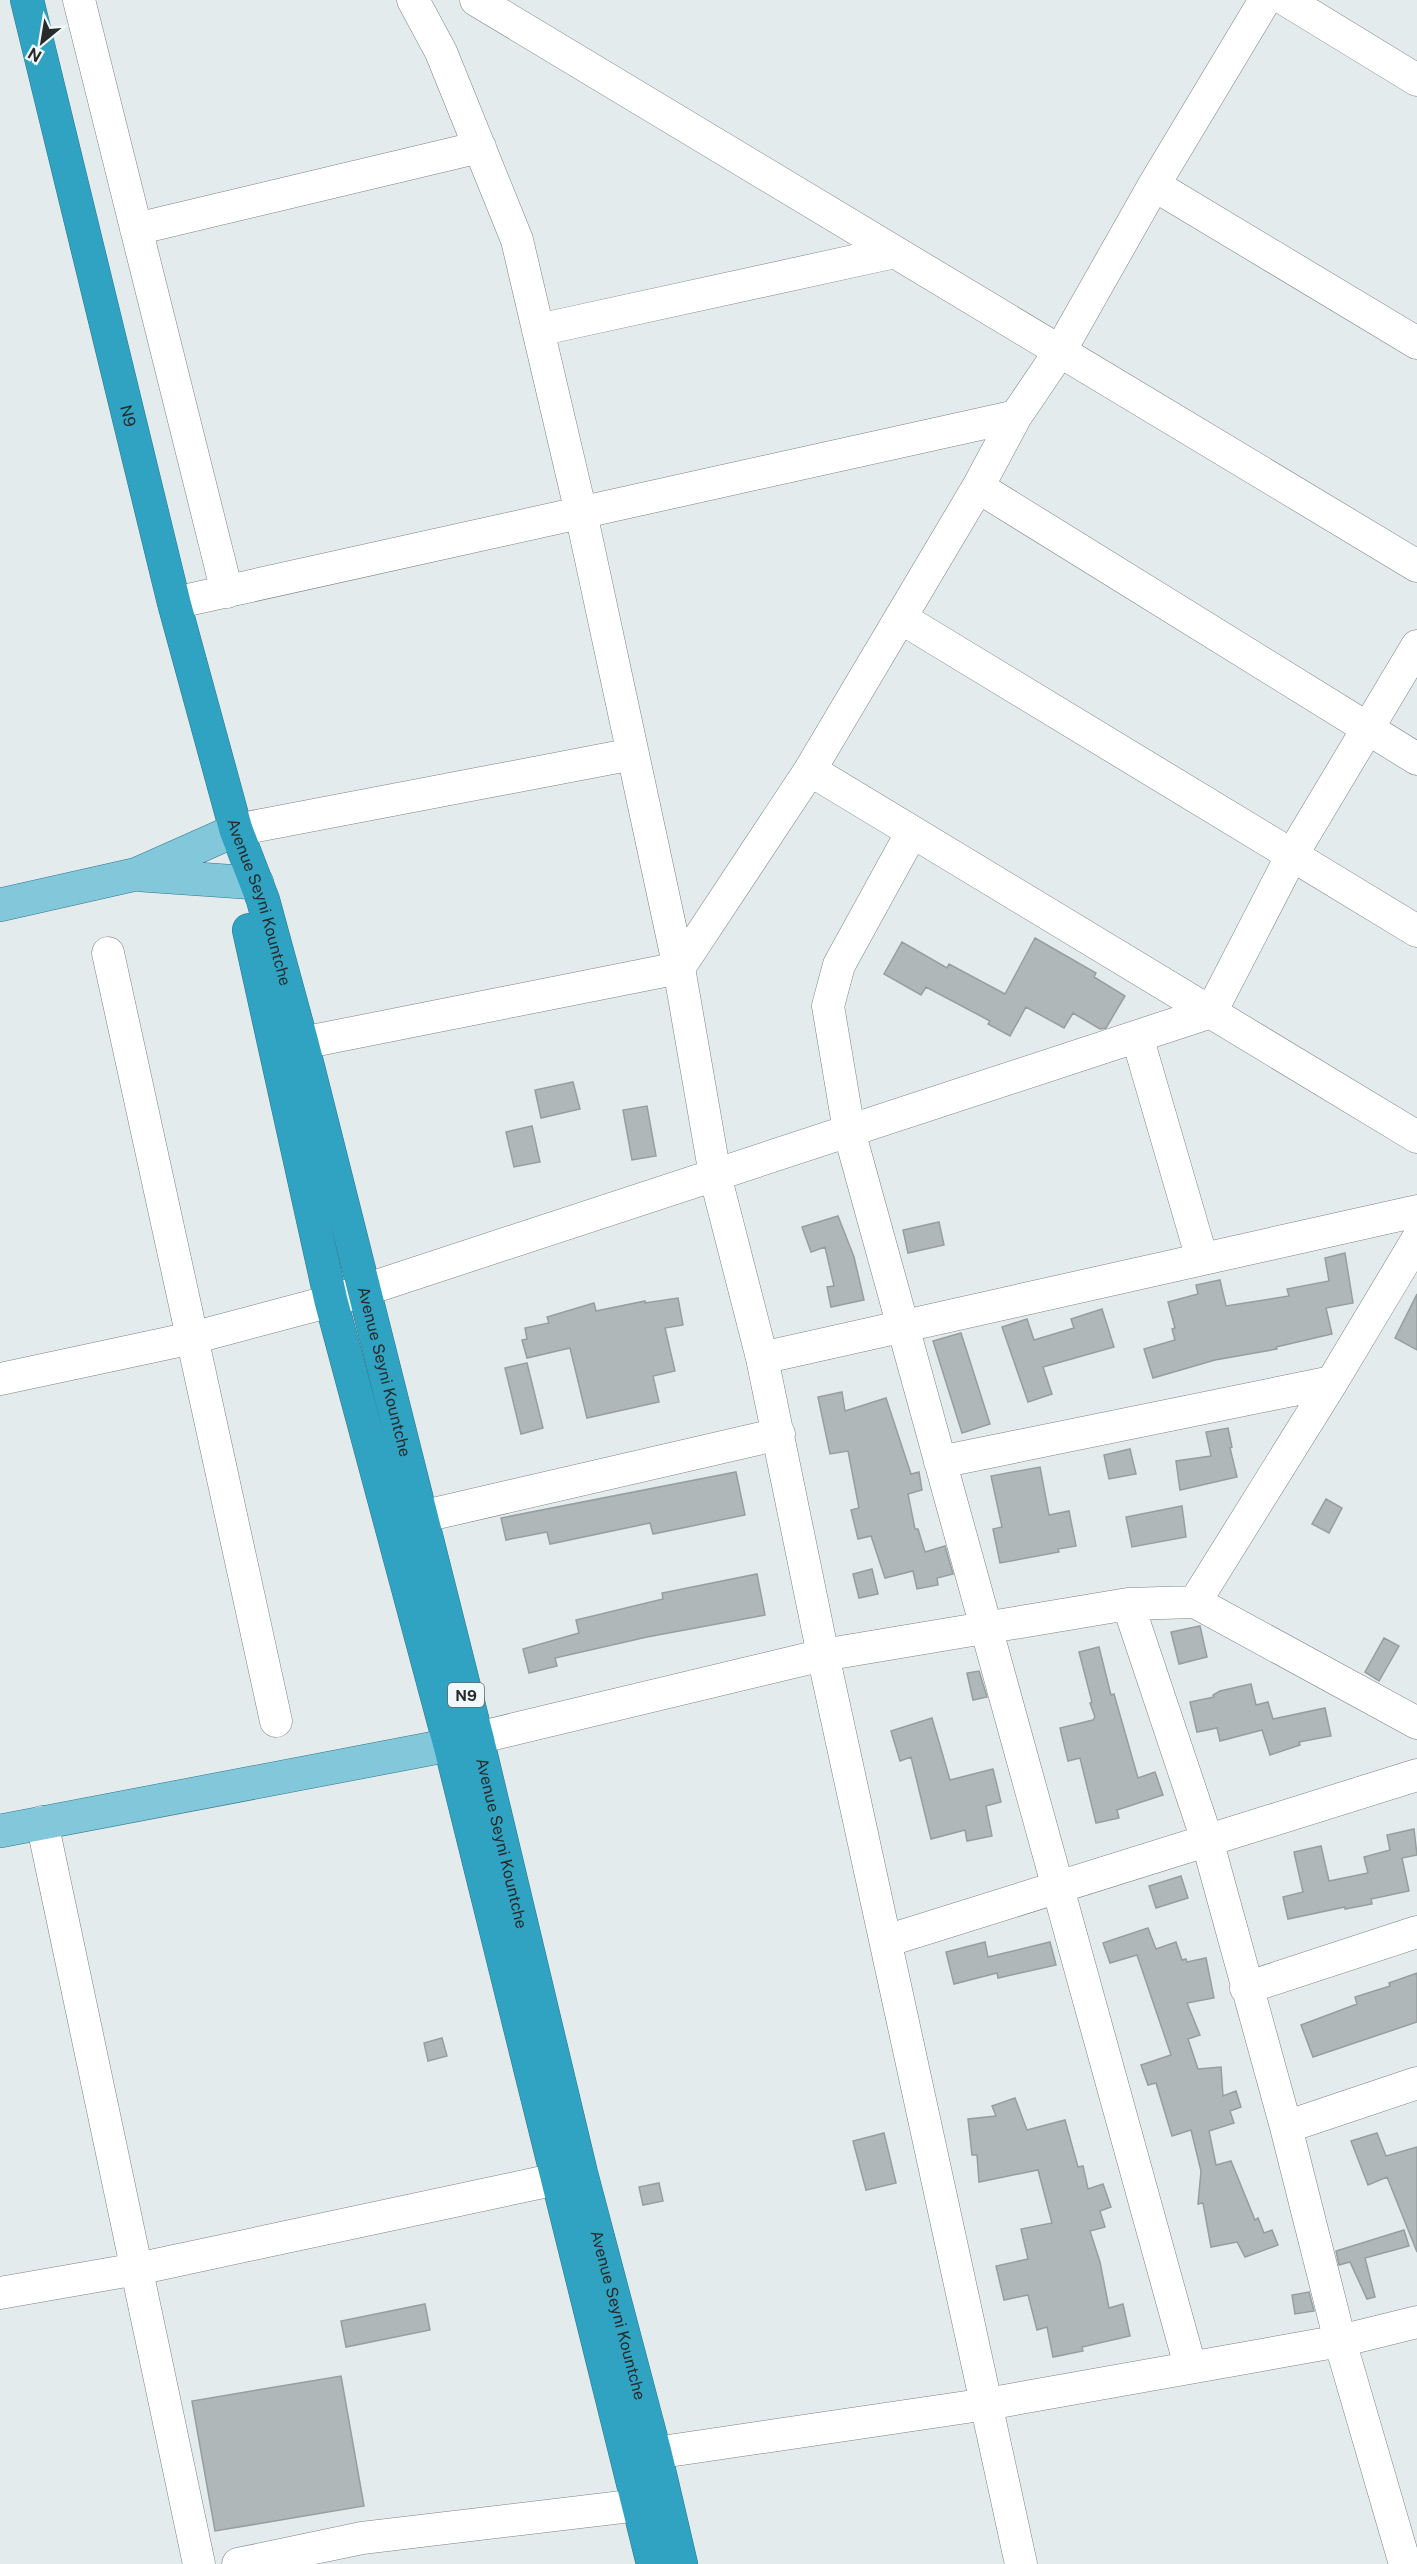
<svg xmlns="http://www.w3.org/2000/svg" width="1417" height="2564" font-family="'Public Sans',sans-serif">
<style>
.building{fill:#b0b7b9;stroke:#979ea0;stroke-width:1.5}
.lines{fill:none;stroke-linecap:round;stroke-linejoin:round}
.minor-casing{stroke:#7c8385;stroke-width:33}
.major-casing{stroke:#2d788d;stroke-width:34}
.highway-casing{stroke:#2d788d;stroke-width:34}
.minor{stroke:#fff;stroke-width:32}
.major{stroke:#83c7da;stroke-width:33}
.highway{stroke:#30a2c2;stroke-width:33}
.labels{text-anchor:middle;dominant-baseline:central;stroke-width:4.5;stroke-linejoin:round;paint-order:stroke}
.shield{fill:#f1f8fa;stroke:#646869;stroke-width:1.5}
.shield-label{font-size:15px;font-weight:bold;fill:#282a2b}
.street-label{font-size:16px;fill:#282a2b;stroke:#f1f8fa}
</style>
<rect width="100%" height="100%" fill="#e3ebed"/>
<path class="building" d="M1035,938L1096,973L1094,977L1125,996L1106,1028L1100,1029L1073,1013L1064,1028L1026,1007L1010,1036L988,1024L990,1021L926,987L921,995L884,974L902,942L947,968L949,964L1005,994Z
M573,1082L580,1109L541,1118L535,1090Z
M647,1106L656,1156L632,1160L623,1110Z
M532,1126L540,1162L514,1167L506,1132Z
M838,1216L854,1257L864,1300L831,1307L827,1287L834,1286L825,1247L811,1252L802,1227Z
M939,1222L944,1245L908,1253L903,1230Z
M1345,1253L1353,1303L1326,1308L1332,1334L1276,1347L1277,1349L1215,1360L1153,1378L1144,1349L1175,1340L1172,1329L1175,1328L1168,1302L1198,1294L1196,1285L1220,1280L1226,1306L1289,1296L1287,1289L1329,1281L1325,1258Z
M1417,1294V1350L1395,1338Z
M678,1298L683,1325L665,1328L675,1371L653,1376L659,1402L587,1418L570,1348L527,1358L522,1340L527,1339L525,1328L549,1323L547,1317L594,1303L596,1311L645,1301V1303Z
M1102,1309L1114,1347L1043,1367L1052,1394L1028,1402L1002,1327L1027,1319L1034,1340L1074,1328L1071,1319Z
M961,1333L990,1424L962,1433L933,1341Z
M527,1363L543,1428L521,1434L505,1368Z
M842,1392L845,1411L886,1398L911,1474L919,1472L922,1490L908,1494L915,1529H918L925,1552L945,1546L953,1574L937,1578L938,1585L917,1589L913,1571L885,1578L871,1536L858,1539L851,1510L859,1508L848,1451L830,1454L818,1397Z
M1228,1428L1232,1447L1230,1448L1237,1477L1180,1490L1176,1461L1211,1456L1206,1432Z
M1130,1449L1136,1474L1109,1479L1104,1455Z
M1040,1467L1049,1515L1069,1511L1076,1546L1058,1549L1059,1552L1000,1563L993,1529L1002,1527L991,1476Z
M736,1472L745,1515L653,1534L650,1523L550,1544L547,1532L506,1540L501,1518Z
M1326,1499L1342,1508L1329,1533L1312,1524Z
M1182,1506L1186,1537L1132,1547L1126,1517Z
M872,1569L878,1594L859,1598L853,1574Z
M757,1574L765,1615L647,1637L555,1658L557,1666L529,1673L523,1649L579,1633L576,1620L663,1599L662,1593Z
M1200,1626L1207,1657L1179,1664L1171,1632Z
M1384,1638L1399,1646L1379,1681L1365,1672Z
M1099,1647L1111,1695L1114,1694L1138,1778L1155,1772L1163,1795L1117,1810L1119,1818L1096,1823L1080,1758L1068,1761L1060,1728L1093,1720L1095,1717L1090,1703L1092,1702L1079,1652Z
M979,1671L987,1697L973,1700L967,1673Z
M1251,1684L1256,1705L1268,1702L1273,1719L1325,1708L1331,1736L1299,1742L1300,1745L1270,1755L1262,1730L1220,1741L1217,1728L1197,1732L1190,1702L1214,1697L1213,1695L1220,1691Z
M932,1718L950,1780L993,1769L1001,1802L986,1806L992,1836L967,1841L965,1830L931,1839L911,1757L900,1761L891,1731Z
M1414,1829L1417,1855L1402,1858L1409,1891L1371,1899L1372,1904L1345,1909V1907L1288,1919L1283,1897L1303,1892L1294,1852L1321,1846L1329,1881L1368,1873L1364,1857L1390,1850L1387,1835Z
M1181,1876L1188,1898L1156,1908L1149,1886Z
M1148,1928L1156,1949L1176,1942L1182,1960L1186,1959L1187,1962L1206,1958L1214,1998L1187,2003L1200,2035L1188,2039L1198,2069L1221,2067L1223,2096L1236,2091L1241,2107L1230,2111L1234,2123L1209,2131L1216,2165L1231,2161L1255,2220L1258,2218L1264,2233L1272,2230L1278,2245L1245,2257L1237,2242L1211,2247L1203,2203L1198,2204L1201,2171L1191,2130L1172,2136L1156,2083L1148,2085L1141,2065L1171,2055L1137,1955L1110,1963L1103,1943Z
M985,1942L988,1957L1050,1942L1056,1965L998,1978L997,1973L954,1984L946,1952Z
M1417,1973V2022L1313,2057L1301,2025L1357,2004L1355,1997L1390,1986L1389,1983Z
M442,2038L447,2056L428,2061L424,2043Z
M1015,2098L1027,2130L1065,2120L1078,2167L1083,2166L1088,2189L1103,2184L1111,2207L1100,2211L1105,2227L1090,2231L1100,2262L1109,2308L1123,2304L1130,2336L1082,2347L1083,2351L1053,2357L1047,2327L1037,2330L1028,2295L1004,2300L996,2266L1028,2259L1021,2229L1052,2223L1038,2170L979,2182L977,2155H972L968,2119L996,2116L992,2106Z
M884,2133L896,2183L866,2190L853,2141Z
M1377,2133L1386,2156L1417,2147V2252L1387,2177L1368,2185L1351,2141Z
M659,2183L663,2201L643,2205L639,2187Z
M1404,2230L1409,2246L1365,2258L1375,2297L1367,2299L1350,2262L1339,2265L1336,2251Z
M1309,2292L1314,2311L1295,2314L1292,2295Z
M425,2304L430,2330L346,2347L341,2321Z
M341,2376L364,2506L215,2531L192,2401Z"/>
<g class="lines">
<defs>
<path id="minor" d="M79,0L227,592
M413,0L441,52L517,240L581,513L679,968L715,1175L762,1358L823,1655L1021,2564
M476,0L1417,566
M1286,0L1417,80
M1154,185L1417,343
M136,229L480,147
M538,330L895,252
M978,487L1417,759
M174,603L1016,416
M901,618L1417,931
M810,770L1417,1137
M236,830L633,754
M912,832L839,965L828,1006L849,1131L1190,2366
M108,953L276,1721
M1137,1036L1202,1259
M302,1043L679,968L810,770L978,487L1016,416L1060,351L1154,185L1265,0
M762,1358L1417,1211
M0,1379L192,1338L331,1301L1211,1012L1292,855L1417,646
M940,1462L1332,1382
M420,1517L779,1434
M1195,1602L1332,1382L1417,1240
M1128,1604L1207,1840L1286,2127L1340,2341L1405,2564
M477,1738L823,1655L1128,1604L1195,1602L1417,1723
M42,1822L199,2564
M886,1941L1417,1775
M1246,1988L1417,1932
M1286,2127L1417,2083
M0,2293L137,2269L557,2179
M628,2459L655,2453L987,2404L1340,2341L1417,2322
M238,2564L362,2538L639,2505"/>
<path id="major" d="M141,875L257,883
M0,905L137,874L236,830
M0,1831L450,1745L477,1738"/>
<g id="highway">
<path id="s1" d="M27,0L174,603L236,830L263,900L302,1043L477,1738L581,2173L655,2453L681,2564"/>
<path d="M249,930L331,1301L450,1745L653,2564"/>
</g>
</defs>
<use href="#minor" class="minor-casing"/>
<use href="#major" class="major-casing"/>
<use href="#highway" class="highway-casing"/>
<use href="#minor" class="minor"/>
<use href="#major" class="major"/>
<use href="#highway" class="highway"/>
</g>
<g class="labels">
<rect class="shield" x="448" y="1683" width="36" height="24" rx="4.5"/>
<g class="shield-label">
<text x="466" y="1695">N9</text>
</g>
<g class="street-label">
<text stroke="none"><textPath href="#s1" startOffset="428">N9</textPath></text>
<text stroke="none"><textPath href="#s1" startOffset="932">Avenue Seyni Kountche</textPath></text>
<text stroke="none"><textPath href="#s1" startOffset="1418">Avenue Seyni Kountche</textPath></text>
<text stroke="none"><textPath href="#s1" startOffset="1904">Avenue Seyni Kountche</textPath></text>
<text stroke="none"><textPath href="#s1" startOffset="2390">Avenue Seyni Kountche</textPath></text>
</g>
</g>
<g transform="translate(42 42) rotate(210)" stroke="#f1f8fa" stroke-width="4.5" paint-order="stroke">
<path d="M0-4.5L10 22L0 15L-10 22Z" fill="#282a2b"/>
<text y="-9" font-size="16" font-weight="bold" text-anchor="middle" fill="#282a2b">N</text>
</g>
</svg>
